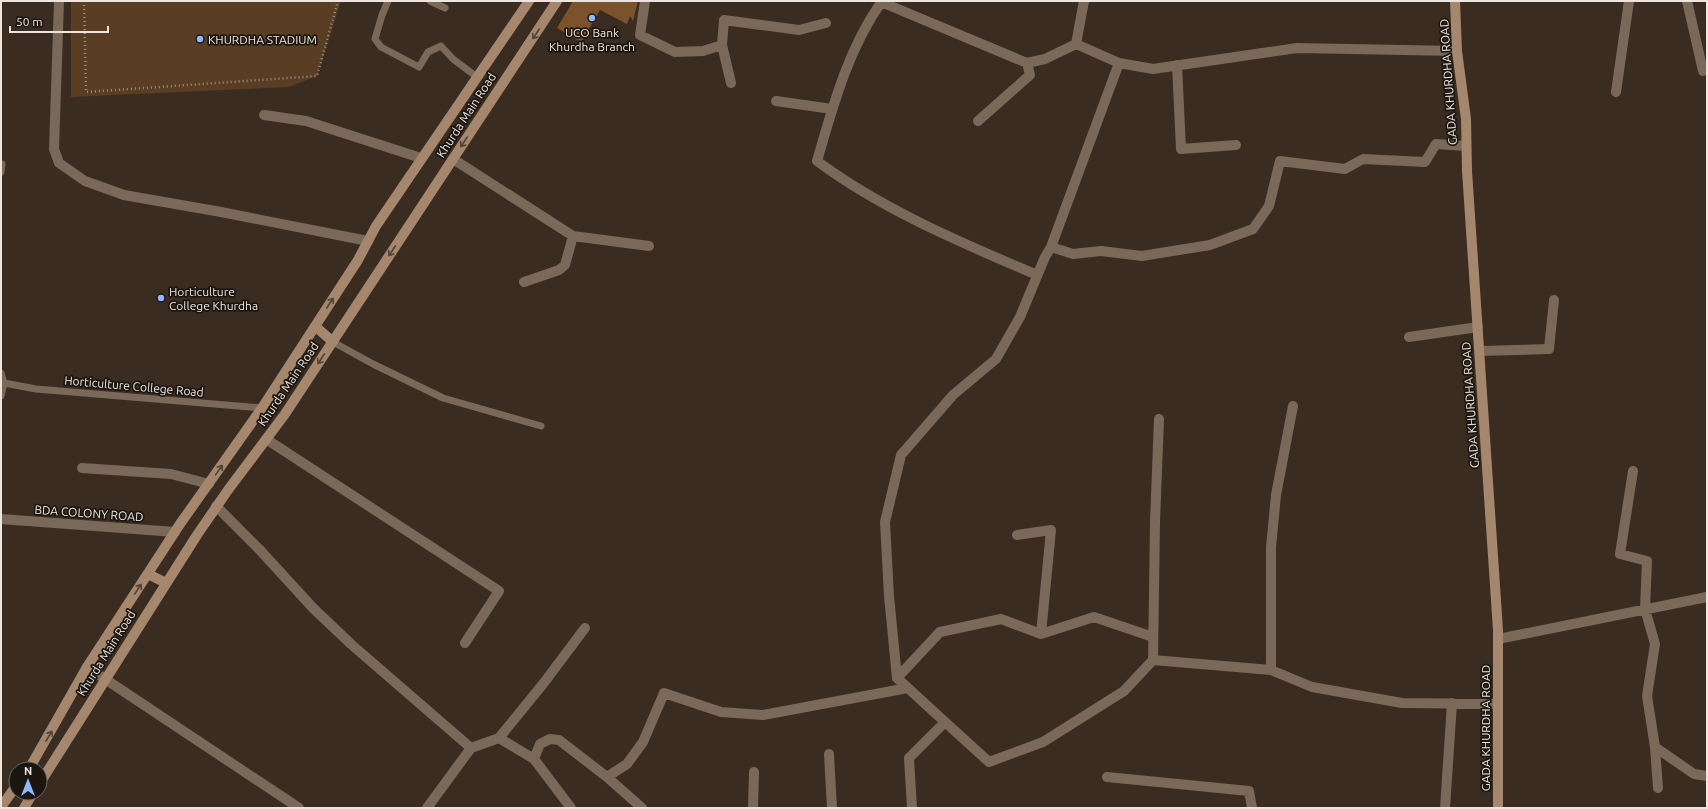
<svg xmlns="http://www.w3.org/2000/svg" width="1708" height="809" font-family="Ubuntu,sans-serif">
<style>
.green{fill:#5a3e24}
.building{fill:#7a522b}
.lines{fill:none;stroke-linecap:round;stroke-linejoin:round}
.path{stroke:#9a8f86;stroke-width:2.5;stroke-dasharray:1 3;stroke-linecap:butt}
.lane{stroke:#7a6858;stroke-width:7}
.street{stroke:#7a6858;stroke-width:10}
.secondary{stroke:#a4876d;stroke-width:10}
.oneway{stroke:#524336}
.poi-dot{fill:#93b7fd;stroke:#1c1611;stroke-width:1.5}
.labels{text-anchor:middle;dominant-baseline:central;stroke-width:3.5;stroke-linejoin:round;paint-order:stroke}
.poi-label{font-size:12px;fill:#eee5de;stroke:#1c1611;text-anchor:start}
.street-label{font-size:12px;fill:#eee5de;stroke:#1c1611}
</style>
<rect width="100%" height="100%" fill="#3a2c21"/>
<path class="green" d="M71,1H341L317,76L289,87L71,97Z"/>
<path class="building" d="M573,1H638L633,21L630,16L627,24L600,10L581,42L557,28Z"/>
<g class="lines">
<path class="path" d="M84,1L86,92L317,76L338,1"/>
<path class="lane" d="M388,1L382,15L375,39L381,47L419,67L428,52L441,46L453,59L477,77
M430,1L445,8
M1,172L2,164
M333,342L373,364L443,398L541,426
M1,373L4,383L1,396
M4,383L36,389L262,408"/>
<path class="street" d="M59,1L54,149L59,163L85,181L124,195L221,212L368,241
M645,1L640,35L675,52L703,51L722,45L731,83
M882,1C848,49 833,106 817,161C883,210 962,243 1037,275
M1084,1L1076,44L1119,63L1153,69L1297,48L1457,51
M1687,1L1703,71
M881,2L1027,63L1030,75L978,121
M722,45L724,20L799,30L826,23
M1027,63L1045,59L1076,44
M1177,65L1181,149L1236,145
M1616,92L1629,1
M776,101L832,109
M264,115L306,121L421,158
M453,159L573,236L649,246
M1051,247L1073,254L1101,251L1142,256L1210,245L1253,229L1269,206L1280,161L1345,169L1363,159L1425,162L1436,144L1466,146
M524,282L559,270L565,265L573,236
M1409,337L1478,327
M1480,351L1549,349L1554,300
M266,439L499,591L465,643
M82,468L171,474L209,484
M1633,471L1620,554L1647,561L1645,609L1655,644L1647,696L1655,747L1658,788
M216,506L259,549L313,608L352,645L471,748L499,738L534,759L571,808
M1,519L175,532
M1017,535L1051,530L1041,634
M1498,639L1707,597
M1153,660L1155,522L1159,419
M87,667L299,808
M1271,670V547L1276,495L1293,406
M897,678L940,632L1001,619L1041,634L1094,617L1153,637
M945,722L897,678L889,596L885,522L901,455L953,395L996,359L1020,317L1045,257L1051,247L1119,63
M499,738L543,684L585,628
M1655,747L1694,774L1707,776
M829,754L832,808
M534,759L540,744L550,739L559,740L607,777L642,808
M607,777L627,764L643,742L664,693L721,712L763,715L908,688
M1107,777L1249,791L1252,808
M427,808L471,748
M753,808L754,772
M912,808L909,758L945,722L989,762L1043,742L1124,691L1153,660L1271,670L1312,687L1402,703L1498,704
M1445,808L1452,703"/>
<path class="secondary" d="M1455,1L1457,51L1466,119L1467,171L1498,630V808
M315,326L333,342
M148,574L166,583
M29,769L87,667L180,524L262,408L358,260L376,226L529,1
M40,783L197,535L228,490L285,414L557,1
M1,807L16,786
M24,808L33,793"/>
</g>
<defs><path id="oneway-shaft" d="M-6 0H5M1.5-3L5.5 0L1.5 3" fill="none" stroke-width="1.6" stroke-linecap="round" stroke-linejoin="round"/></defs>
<g class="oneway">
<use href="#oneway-shaft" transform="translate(536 34) rotate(123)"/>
<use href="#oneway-shaft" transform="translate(464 142) rotate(123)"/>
<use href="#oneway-shaft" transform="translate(392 251) rotate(123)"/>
<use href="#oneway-shaft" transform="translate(330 303) rotate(-57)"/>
<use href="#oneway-shaft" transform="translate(321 359) rotate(123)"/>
<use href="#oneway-shaft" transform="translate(219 470) rotate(-54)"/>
<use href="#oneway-shaft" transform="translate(138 589) rotate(-57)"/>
<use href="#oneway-shaft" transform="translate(49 736) rotate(-60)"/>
</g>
<g class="poi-dot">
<circle cx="592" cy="18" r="4"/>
<circle cx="200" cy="39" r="4"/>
<circle cx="161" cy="298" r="4"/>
</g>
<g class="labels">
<g class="poi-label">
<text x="592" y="32" text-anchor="middle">UCO Bank<tspan x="592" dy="14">Khurdha Branch</tspan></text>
<text x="208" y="39">KHURDHA STADIUM</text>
<text x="169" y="291">Horticulture<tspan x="169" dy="14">College Khurdha</tspan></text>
</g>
<g class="street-label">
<text transform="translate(1448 82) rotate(-94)">GADA KHURDHA ROAD</text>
<text transform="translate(466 115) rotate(-57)">Khurda Main Road</text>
<text transform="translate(288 384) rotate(-56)">Khurda Main Road</text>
<text transform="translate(134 386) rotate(5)">Horticulture College Road</text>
<text transform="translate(1470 405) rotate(-94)">GADA KHURDHA ROAD</text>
<text transform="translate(89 513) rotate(4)">BDA COLONY ROAD</text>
<text transform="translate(106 653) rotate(-58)">Khurda Main Road</text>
<text transform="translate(1485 728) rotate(-90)">GADA KHURDHA ROAD</text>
</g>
</g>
<rect width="1708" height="809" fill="none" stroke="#eee5de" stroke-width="4"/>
<g transform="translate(28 781)"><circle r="19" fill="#1c1611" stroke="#706963"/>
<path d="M0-3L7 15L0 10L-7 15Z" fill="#93b7fd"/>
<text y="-6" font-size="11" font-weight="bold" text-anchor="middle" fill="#eee5de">N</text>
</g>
<path d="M10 26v6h98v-6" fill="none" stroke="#eee5de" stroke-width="2"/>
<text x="16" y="26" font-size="12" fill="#eee5de" stroke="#1c1611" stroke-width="3" paint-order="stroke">50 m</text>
</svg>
